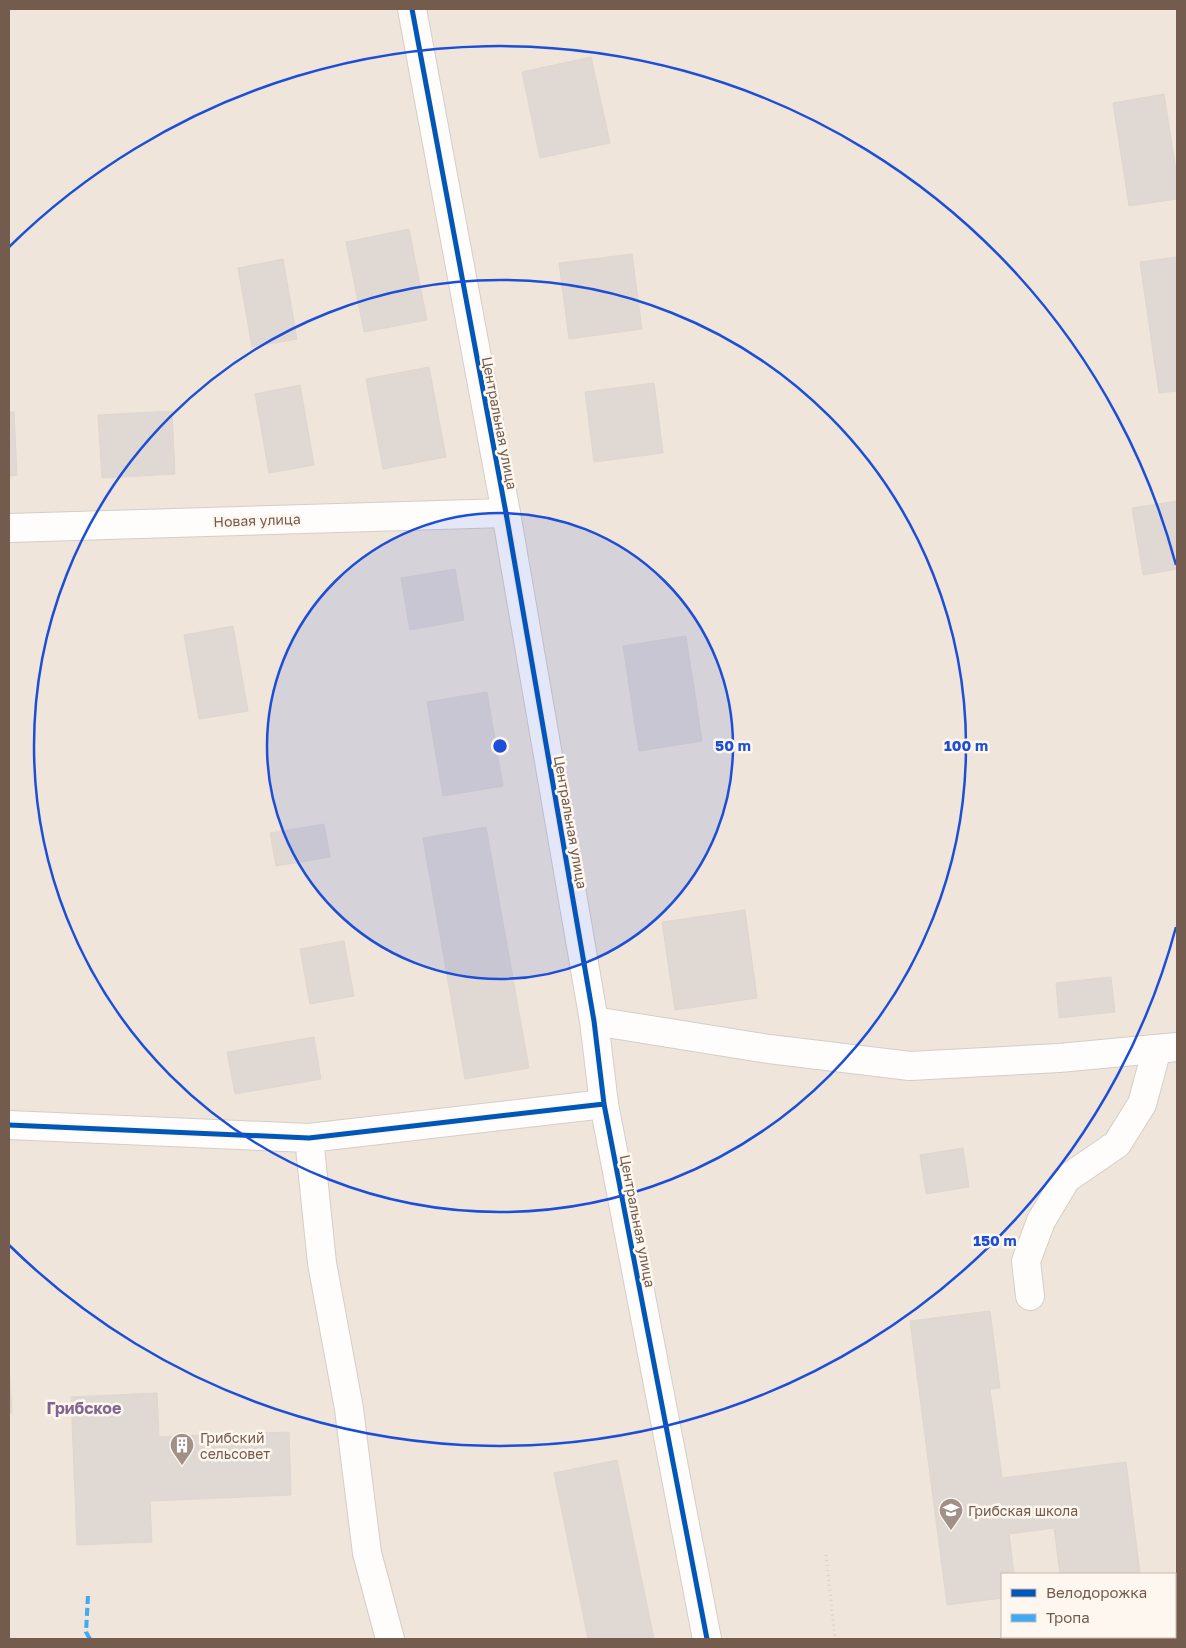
<svg xmlns="http://www.w3.org/2000/svg" width="1186" height="1648" font-family="'Golos Text',sans-serif">
<style>
.residential{fill:#efe5da;fill-rule:evenodd}
.building{fill:#e0d8d2;stroke:#dfd6cf}
.lines{fill:none;stroke-linecap:round;stroke-linejoin:round}
.minor-casing{stroke:#d4cec7;stroke-width:30}
.tertiary-casing{stroke:#d4cec7;stroke-width:30}
.path{stroke:#d7d0cc;stroke-width:3;stroke-dasharray:1 4;stroke-linecap:butt}
.minor{stroke:#fefdfc;stroke-width:28}
.tertiary{stroke:#fefdfc;stroke-width:28}
.quiet{stroke:#3fa9f5;stroke-width:4;stroke-dasharray:8 4;stroke-linecap:butt}
.cycleway-casing{stroke:#fef7ef;stroke-width:8}
.cycleway{stroke:#0057b8;stroke-width:5}
.ring{fill:none;stroke:#1d4ed8;stroke-width:2.5}
.labels{text-anchor:middle;dominant-baseline:central;stroke-width:5;stroke-linejoin:round;paint-order:stroke}
.street-label{font-size:14px;fill:#735b4e;stroke:#fef7ef}
.poi-label{font-size:14px;fill:#735b4e;stroke:#fef7ef;text-anchor:start}
.quarter-label{font-size:16px;font-weight:bold;fill:#80668f;stroke:#fef7ef}
.centre{fill:#1d4ed8;stroke:#fef7ef;stroke-width:2.5}
.ring-label{font-size:15px;text-anchor:middle;font-weight:bold;fill:#1d4ed8;stroke:#fef7ef;stroke-width:5;stroke-linejoin:round;paint-order:stroke}
</style>
<rect width="100%" height="100%" fill="#f7f2ec"/>
<path class="residential" d="M9,9H1177V1639H9ZM1002,1574H1175V1637H1002Z"/>
<path class="building" d="M591,57L610,143L540,158L522,72Z
M1164,94L1177,177V199L1129,206L1113,103Z
M409,229L427,320L364,332L346,242Z
M632,254L642,329L569,339L559,263Z
M1177,257V391L1159,393L1140,262Z
M283,259L297,339L252,347L238,268Z
M429,367L446,457L383,469L366,379Z
M654,383L663,453L594,462L585,392Z
M300,385L314,465L269,473L255,394Z
M172,411L175,474L102,478L98,415Z
M9,412H14L17,475L9,476Z
M1177,501V569L1143,575L1132,508Z
M455,569L464,620L410,630L401,578Z
M233,626L248,711L199,719L184,635Z
M686,636L702,741L639,751L623,646Z
M487,692L503,786L443,796L427,702Z
M324,824L330,857L276,866L270,833Z
M486,827L529,1068L465,1079L423,838Z
M745,910L757,998L675,1010L662,922Z
M344,941L354,996L310,1004L300,949Z
M1111,977L1115,1012L1059,1018L1056,983Z
M314,1037L321,1079L235,1094L227,1052Z
M963,1148L969,1187L926,1194L920,1155Z
M990,1311L1000,1388L990,1389L1002,1478L1126,1462L1140,1574H1060L1054,1528L1009,1534L1014,1574H1002V1598L947,1605L910,1321Z
M9,1369L12,1413H9Z
M157,1393L159,1437L289,1432L291,1495L150,1501L152,1542L77,1545L71,1397Z
M617,1460L654,1639H588L554,1473Z"/>
<g class="lines">
<defs>
<path id="minor" d="M9,528L506,513
M594,1021L769,1049L910,1066L1059,1058L1177,1047
M9,1125L309,1138L604,1104
M309,1138L322,1263L349,1409L367,1553L390,1639
M1030,1296L1026,1261L1041,1221L1066,1179L1117,1144L1142,1104L1157,1049"/>
<path id="tertiary" d="M412,9L506,513L594,1021L604,1104L707,1639"/>
</defs>
<use href="#minor" class="minor-casing"/>
<use href="#tertiary" class="tertiary-casing"/>
<path class="path" d="M826,1555L835,1639"/>
<use href="#minor" class="minor"/>
<use href="#tertiary" class="tertiary"/>
<path class="quiet" d="M88,1596L86,1632L90,1639"/>
<defs>
<path id="cycleway" d="M412,9L506,513L594,1021L604,1104L707,1639
M9,1125L309,1138L604,1104"/>
</defs>
<use href="#cycleway" class="cycleway-casing"/>
<use href="#cycleway" class="cycleway"/>
</g>
<circle cx="500" cy="746" r="233" fill="#1d4ed8" fill-opacity=".12"/>
<g class="ring">
<circle cx="500" cy="746" r="233"/>
<circle cx="500" cy="746" r="466"/>
<path d="M1176 927A700 700 0 0 1 9 1245M9 247A700 700 0 0 1 1176 565"/>
</g>
<defs>
<symbol id="building-pin" viewBox="-11 -11 22 30"><path d="M0 17L-7.5 6A9.5 9.5 0 1 1 7.5 6Z" fill="#a19085" stroke="#fef7ef"/><path d="M-4-6H4V6H1V3H-1V6H-4ZM-2.5-4.3h1.7v1.8h-1.7ZM.8-4.3h1.7v1.8H.8ZM-2.5-1h1.7V.8h-1.7ZM.8-1h1.7V.8H.8Z" fill="#fff"/></symbol>
<symbol id="school-pin" viewBox="-11 -11 22 30"><path d="M0 17L-7.5 6A9.5 9.5 0 1 1 7.5 6Z" fill="#a19085" stroke="#fef7ef"/><path d="M0-5L7-2L0 1L-7-2ZM-4 1L0 2.5L4 1V4Q0 6-4 4Z" fill="#fff"/></symbol>
</defs>
<g fill-rule="evenodd">
<use href="#building-pin" x="168" y="1431" width="28" height="38"/>
<use href="#school-pin" x="937" y="1496" width="28" height="38"/>
</g>
<g class="labels">
<g class="street-label">
<text transform="translate(500 423) rotate(79)">Центральная улица</text>
<text transform="translate(257 520) rotate(-2)">Новая улица</text>
<text transform="translate(571 822) rotate(80)">Центральная улица</text>
<text transform="translate(638 1221) rotate(79)">Центральная улица</text>
</g>
<g class="poi-label">
<text x="200" y="1437">Грибский<tspan x="200" dy="16">сельсовет</tspan></text>
<text x="968" y="1510">Грибская школа</text>
</g>
<g class="quarter-label">
<text x="84" y="1408">Грибское</text>
</g>
</g>
<circle cx="500" cy="746" r="8" class="centre"/>
<g class="ring-label">
<text x="733" y="751">50 m</text>
<text x="966" y="751">100 m</text>
<text x="995" y="1246">150 m</text>
</g>
<rect width="1186" height="1648" fill="none" stroke="#735b4e" stroke-width="20"/>
<rect x="1001" y="1573" width="175" height="65" fill="#fef7ef" stroke="#c6b9af"/>
<rect x="1011" y="1589" width="25" height="8" fill="#0057b8" stroke="#c6b9af"/>
<text x="1046" y="1598" font-size="15" fill="#735b4e">Велодорожка</text>
<rect x="1011" y="1614" width="25" height="8" fill="#3fa9f5" stroke="#c6b9af"/>
<text x="1046" y="1623" font-size="15" fill="#735b4e">Тропа</text>
</svg>
